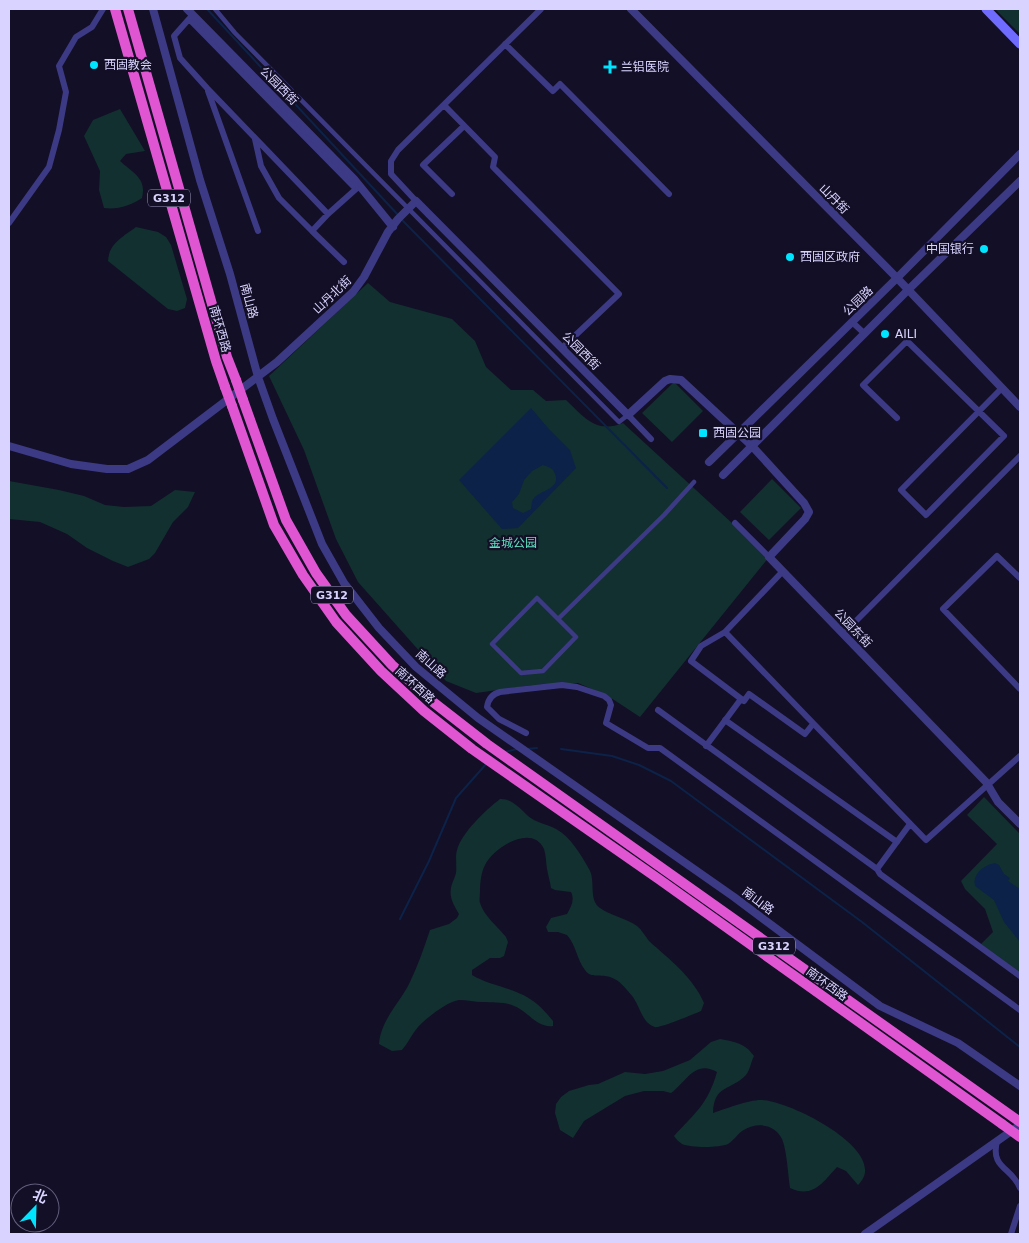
<svg xmlns="http://www.w3.org/2000/svg" width="1029" height="1243" font-family="'DejaVu Sans','Noto Sans SC',sans-serif">
<style>
.green{fill:#12302f}
.water{fill:#0c2248;fill-rule:evenodd}
.lines{fill:none;stroke-linecap:round;stroke-linejoin:round}
.stream{stroke:#0c2248;stroke-width:2}
.pedestrian{stroke:#3d3a85;stroke-width:4.5}
.minor{stroke:#3d3a85;stroke-width:6}
.tertiary{stroke:#3d3a85;stroke-width:8}
.secondary{stroke:#6f6bff;stroke-width:9}
.trunk{stroke:#e055d1;stroke-width:10}
.trunk-bridge{stroke:#e055d1;stroke-width:10}
.poi-dot{fill:#00e5ff;stroke:#130f26;stroke-width:2}
.labels{text-anchor:middle;dominant-baseline:central;stroke-width:4.5;stroke-linejoin:round;paint-order:stroke}
.shield{fill:#130f26;stroke:#9e99be;stroke-width:1}
.shield-label{font-size:11px;font-weight:bold;fill:#d9d4ff}
.poi-label{font-size:12px;fill:#d9d4ff;stroke:#130f26;text-anchor:start}
.street-label{font-size:12px;fill:#d9d4ff;stroke:#130f26}
.park-label{font-size:12px;fill:#5fe0c0;stroke:#130f26}
</style>
<rect width="100%" height="100%" fill="#130f26"/>
<path class="green" d="M995,9H1020V34Z
M120,109L145,151L126,154L120,161C133,173 147,178 142,198C131,205 118,210 104,208L99,190L100,171L84,136L93,120Z
M136,227L158,232L166,237L171,245L187,299L185,308L177,311L168,309L108,261C109,243 123,237 136,227Z
M368,283L390,302L452,319L475,341L486,367L511,390H533L546,401L566,400C584,417 596,434 623,423L769,557L640,717L608,696L578,683L534,685L476,693L446,681L358,582L336,539L304,450L269,376Z
M674,382L703,411L672,442L642,413Z
M772,479L801,508L769,540L740,512Z
M9,481L59,490L84,496L105,505L124,507L151,506L175,490L195,492L188,507L173,522L155,553L149,559L128,567L113,561L87,548L67,534L40,522L9,519Z
M984,797L1020,834V973L981,944L993,932L985,909L965,889L961,881L997,844L967,815Z
M500,799C511,798 521,809 528,816C536,823 547,824 556,829C570,836 581,855 589,869C596,880 588,900 600,908C611,916 626,918 637,926C642,930 645,936 649,941C669,959 693,977 704,1003L701,1011C694,1014 658,1029 655,1027C642,1023 640,1007 633,997C626,989 620,980 610,977C601,974 591,979 585,970C577,960 576,945 567,935L558,932H548L546,927L551,918L567,914C571,907 575,900 571,892L555,890L551,888C550,881 548,875 547,869C546,863 546,855 544,849C532,823 493,848 485,865C481,873 480,883 480,892C480,896 479,900 480,903C484,916 498,927 506,937L508,942L504,956L500,958H490L472,970V975C492,987 519,988 537,1004C543,1009 548,1015 553,1021V1026C539,1028 530,1015 520,1009C508,1001 495,1003 482,1002C475,1002 467,1000 459,1000C448,1001 425,1019 418,1027C412,1034 408,1043 402,1050L392,1051L379,1044C381,1019 400,1003 410,982C418,965 424,948 430,930L449,924L457,918L459,914C453,904 448,896 452,884C453,881 455,877 456,873C457,866 455,857 457,850C462,832 486,810 500,799Z
M720,1039C735,1042 745,1043 754,1056C751,1062 750,1070 746,1075C731,1091 714,1084 713,1113C725,1109 748,1100 761,1100C789,1100 893,1152 858,1185L846,1171L837,1167C823,1182 813,1199 790,1188C788,1175 787,1151 782,1139C774,1123 756,1122 742,1131C737,1135 733,1141 728,1144C719,1148 691,1148 682,1144C679,1142 676,1139 674,1136C695,1113 708,1104 717,1072C695,1059 686,1082 671,1093L663,1091H644L625,1096L584,1121L573,1138L560,1130L555,1113L556,1104L561,1097L569,1091L589,1085L598,1084L625,1072L645,1074L663,1071L690,1060L711,1042Z"/>
<path class="water" d="M531,408L548,428L570,450L576,468L518,528L502,529L459,480ZM543,465C549,467 553,468 555,474C561,489 541,490 534,498C531,501 532,505 531,509L523,513L513,508L512,502L519,494L524,480L532,471Z
M995,863L999,865L1004,874L1010,878L1008,881L1020,889V942L1004,922L994,900L975,886C972,874 984,865 995,863Z"/>
<g class="lines">
<path class="stream" d="M207,9L399,216
M402,220L667,488
M527,749L537,748
M561,749L612,756L639,765L671,781L862,922L1020,1047
M505,752L517,749
M400,919L429,861L456,798L487,763"/>
<path class="pedestrian" d="M215,9L235,33L619,422L628,415
M537,598L576,637L543,671L521,673L492,644Z
M558,619L664,515L694,482"/>
<path class="minor" d="M505,44L553,91L560,84L669,194
M208,91L258,231
M444,105L495,157L493,167L619,294L562,348
M255,139L261,166L279,198L312,231L328,214
M356,189L328,214L207,88L180,58L174,36L189,19L356,189L360,186
M452,194L423,165L464,126
M416,201L391,174V161L398,150L541,9
M9,223L49,167L59,130L66,92L59,66L76,37L92,27L103,9
M312,231L344,262
M852,322L865,334
M628,415L651,439
M897,418L863,385L907,341L1004,436L926,515L901,490L1002,388
M735,523L769,557
M783,571L725,632L701,646L691,661L744,701L749,694L805,734L813,724
M1020,578L997,556L943,609L1020,689
M725,632L926,840L1020,756
M843,634L1020,456
M658,710L877,869L910,824
M725,720L897,842
M526,733L499,719L487,707C488,700 492,694 500,692L562,685L577,687L604,696L609,700L611,705L606,723L648,748H660L1020,1010
M706,746L741,699
M877,869L880,874L1020,976
M997,1141C990,1169 1012,1167 1020,1188
M1011,1234L1020,1206"/>
<path class="tertiary" d="M153,9L200,180L230,274L258,377L273,419L322,544L344,583L379,628L416,667L478,718L734,897L880,1006L958,1043L1020,1086
M187,9L354,179L393,227
M631,9L897,278L1020,407
M9,446L71,464L107,469H128L148,460L277,362L353,292L364,277L388,232L398,219L416,201L628,415L665,381L670,379L681,380L752,446L804,503L809,512L805,519L769,557L986,782L998,802L1020,824
M709,462L897,278L1020,154
M723,475L908,290L1020,181
M865,1234L1020,1125"/>
<path class="secondary" d="M986,9L1020,44"/>
<path class="trunk" d="M115,9L216,361L225,387
M128,9L227,357L236,380
M243,400L286,520L316,573L346,615L392,665L433,702L487,744L1020,1122
M232,406L274,525L303,575L336,622L381,671L424,711L472,749L660,880L1002,1124"/>
<path class="trunk-bridge" d="M236,380L243,400
M225,387L232,406
M1002,1124L1020,1137"/>
</g>
<g class="poi-dot">
<circle cx="94" cy="65" r="5"/>
<path d="M607.5 59.5h5v5h5v5h-5v5h-5v-5h-5v-5h5z"/>
<circle cx="984" cy="249" r="5"/>
<circle cx="790" cy="257" r="5"/>
<circle cx="885" cy="334" r="5"/>
<rect x="698" y="428" width="10" height="10" rx="2.5"/>
</g>
<g class="labels">
<g class="shield">
<rect x="148" y="189.5" width="42" height="17" rx="4"/>
<rect x="311" y="586.5" width="42" height="17" rx="4"/>
<rect x="753" y="937.5" width="42" height="17" rx="4"/>
</g>
<g class="shield-label">
<text x="169" y="198">G312</text>
<text x="332" y="595">G312</text>
<text x="774" y="946">G312</text>
</g>
<g class="poi-label">
<text x="104" y="65">西固教会</text>
<text x="621" y="67">兰铝医院</text>
<text x="974" y="249" text-anchor="end">中国银行</text>
<text x="800" y="257">西固区政府</text>
<text x="895" y="334">AILI</text>
<text x="713" y="433">西固公园</text>
</g>
<g class="street-label">
<text transform="translate(279 86) rotate(45)">公园西街</text>
<text transform="translate(834 199) rotate(45)">山丹街</text>
<text transform="translate(332 295) rotate(-44)">山丹北街</text>
<text transform="translate(249 301) rotate(75)">南山路</text>
<text transform="translate(858 301) rotate(-44)">公园路</text>
<text transform="translate(220 329) rotate(74)">南环西路</text>
<text transform="translate(581 351) rotate(45)">公园西街</text>
<text transform="translate(853 628) rotate(46)">公园东街</text>
<text transform="translate(431 664) rotate(42)">南山路</text>
<text transform="translate(415 685) rotate(42)">南环西路</text>
<text transform="translate(758 901) rotate(37)">南山路</text>
<text transform="translate(827 984) rotate(36)">南环西路</text>
</g>
<g class="park-label">
<text x="513" y="543">金城公园</text>
</g>
</g>
<rect width="1029" height="1243" fill="none" stroke="#d9d4ff" stroke-width="20"/>
<g transform="translate(35 1208) rotate(23)"><circle r="24" fill="#130f26" stroke="#625e7d"/>
<path d="M0-4L9 19L0 12L-9 19Z" fill="#00e5ff"/>
<text y="-8" font-size="14" font-weight="bold" text-anchor="middle" fill="#d9d4ff">北</text>
</g>
</svg>
